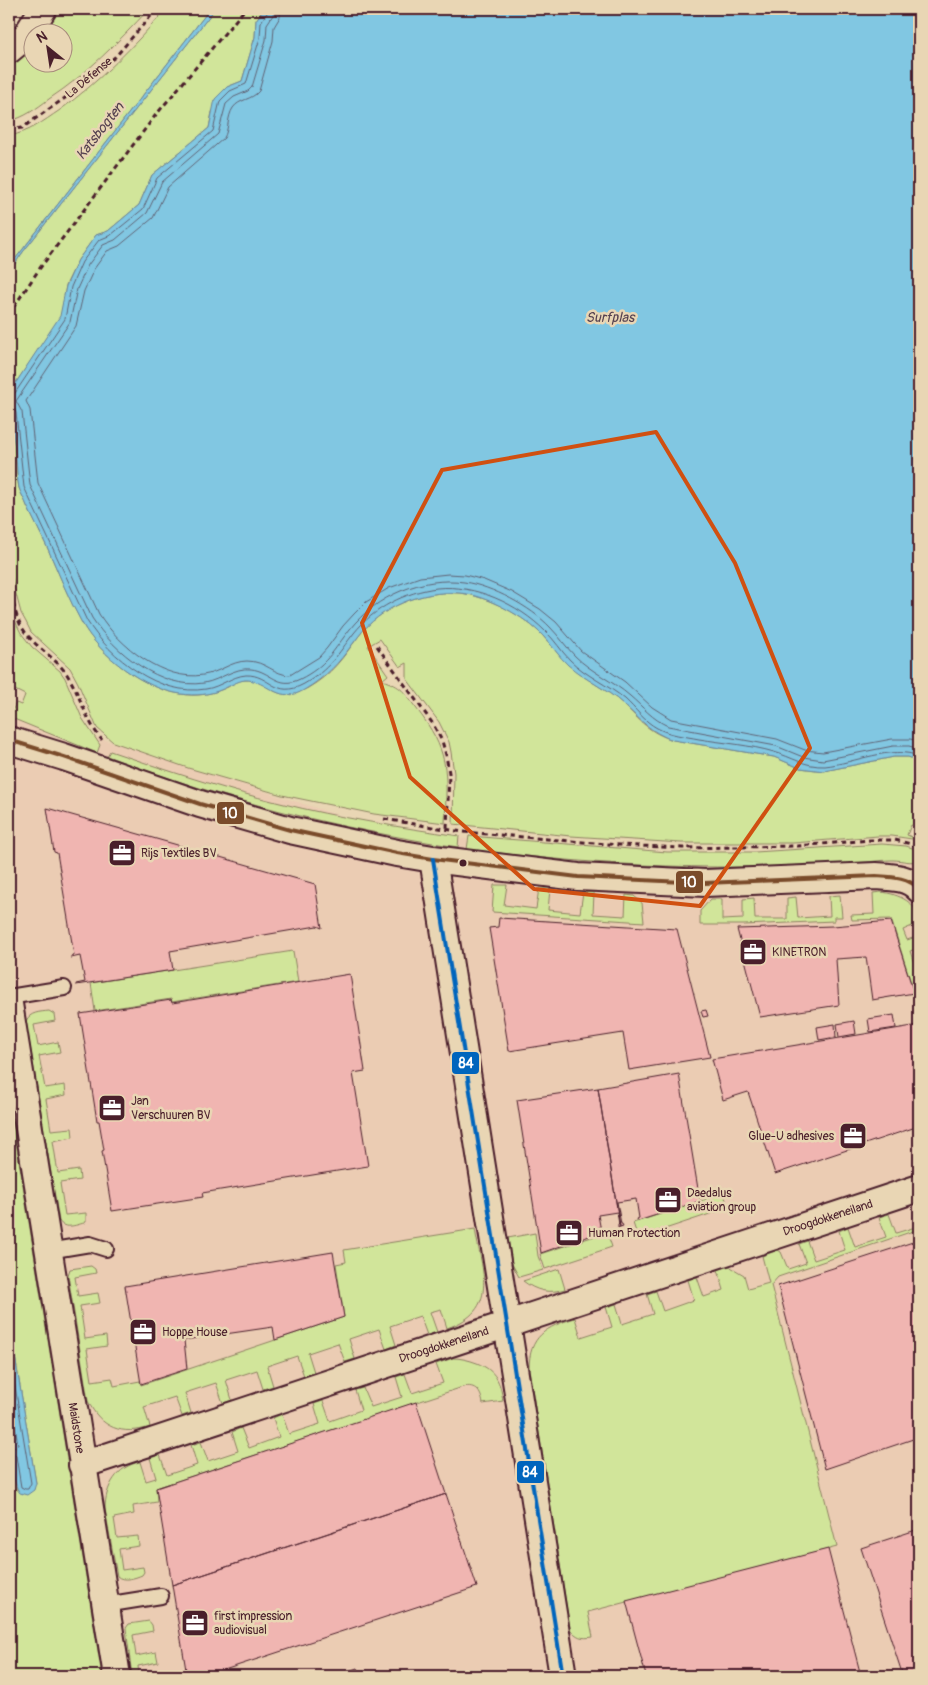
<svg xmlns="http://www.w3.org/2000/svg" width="928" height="1685" font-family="Pangolin,sans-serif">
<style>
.built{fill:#ebccb3}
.green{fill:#d1e59a;stroke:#8e8262}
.water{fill:#81c7e2;stroke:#6b8499}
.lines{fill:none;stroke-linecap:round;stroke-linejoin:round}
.shore{stroke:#606274;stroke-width:1}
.building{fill:#f0b5b1;stroke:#4a1f2b}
.service-casing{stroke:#4a1f2b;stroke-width:18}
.minor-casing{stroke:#4a1f2b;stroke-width:30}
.path{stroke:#4a1f2b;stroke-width:3;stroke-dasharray:5 4;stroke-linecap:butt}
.service{stroke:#e9d6b4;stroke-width:14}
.minor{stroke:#e9d6b4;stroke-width:26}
.bus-1-casing{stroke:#e9d6b4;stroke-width:8}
.bus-2-casing{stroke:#e9d6b4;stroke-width:8}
.bus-1{stroke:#7a4b2a;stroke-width:4}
.bus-2{stroke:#0065bd;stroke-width:4}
.marked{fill:none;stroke:#d05011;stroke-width:4;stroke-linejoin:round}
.bus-dot{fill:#4a1f2b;stroke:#e9d6b4;stroke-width:2}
.labels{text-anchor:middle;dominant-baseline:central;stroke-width:5;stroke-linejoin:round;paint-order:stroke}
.street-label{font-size:12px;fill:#4a1f2b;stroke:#e9d6b4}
.poi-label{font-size:12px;fill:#4a1f2b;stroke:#e9d6b4;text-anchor:start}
.water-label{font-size:14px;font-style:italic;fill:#554150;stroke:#e9d6b4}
.line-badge{stroke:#e9d6b4;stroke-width:2}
.badge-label{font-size:14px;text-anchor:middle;font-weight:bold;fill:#fff}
</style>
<rect width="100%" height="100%" fill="#e9d6b4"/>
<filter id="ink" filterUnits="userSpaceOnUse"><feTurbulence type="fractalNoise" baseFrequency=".02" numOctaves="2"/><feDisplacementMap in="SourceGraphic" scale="10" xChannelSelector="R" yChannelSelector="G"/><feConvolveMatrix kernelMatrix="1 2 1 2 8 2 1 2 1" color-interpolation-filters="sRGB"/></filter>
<g filter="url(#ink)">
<path class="built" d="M9,709L384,830L695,865L899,853L919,865V1676H102L9,1111Z"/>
<path class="green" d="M54,9H149C118,42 87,74 49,99C37,108 24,118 9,121V63L20,56L32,45V62H62V32H43Z
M166,9H210L9,267V136C30,132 42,122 60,110C100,81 134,46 166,9Z
M215,9H264L256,20L255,37L242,81L227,87L212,112L209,128L152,175L139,205L108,231L96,235L78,260L66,285L61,316L9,393C11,415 14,437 16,460C17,469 17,479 19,488C21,494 25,500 27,506C34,520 41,535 48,549C59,574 69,600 82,623C100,656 144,689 181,694C197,697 213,694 228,687C233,684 239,680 245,680C270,678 274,707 308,688C332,674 342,659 358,637C380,607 422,590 459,593C486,595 526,617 543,636C552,645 559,657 569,665C585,680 607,689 623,704C641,721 648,732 673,740L774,757L800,768L824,771L894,757H908L919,761V828L911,825L907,835L919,840L892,836H878L793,843H681L571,836L453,824L454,773L451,752L449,742L439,722L407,679V663L400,667L380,639L368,646L388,675L382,680C403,687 403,691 416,708C450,752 447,770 445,823L374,814L282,795L188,768L113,742L97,728L78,683L70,668L31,632L26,622L21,613L9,568V272L23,252Z
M9,600L13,617L21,633L32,647L60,671L65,678L82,718L100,745L97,753L9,717L16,703L21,705L25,695L15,690L9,707Z
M110,751C166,770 222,789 280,803C339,818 399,827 459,836L458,847C338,829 220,799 107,756Z
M469,836L667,852H755L882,844L906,846L919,850V860C911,864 903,860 893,860C884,860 876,861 867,862C731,872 602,867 467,849Z
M494,885H507L504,905L536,909L539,888L550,889L548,910L580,913L583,892L594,893L593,914L625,916L626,895L634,896L642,903L644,922L492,912Z
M881,892C899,894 919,903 919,923L903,930L907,940L919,936V948L910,951L919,979V1008L891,919L852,920L851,915L874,914L873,893Z
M840,895L842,917H834V921L744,925H700V911L711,899H722V920L743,919V899L754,898L755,919H787V898L796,897L798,918L830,916L829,896Z
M293,951L298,982L172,1002L171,999L95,1011L91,983Z
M49,1011L54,1014L55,1021L34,1025L38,1046L58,1042L60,1052L39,1056L45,1088L65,1085L66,1095L46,1099L51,1130L72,1128L73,1137L53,1141L58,1173L79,1170L80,1180L60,1183L65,1215L86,1213V1222L84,1223C76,1225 64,1230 59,1221L26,1021C30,1012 40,1012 49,1011Z
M9,1098L102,1676H9V1442L17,1490L36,1483L9,1320Z
M724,1193L728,1208L638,1238L633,1223Z
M889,1214L896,1233L919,1226V1229L778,1277L771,1285L837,1547L588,1612L593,1637C581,1639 577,1637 570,1629L529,1369C529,1336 546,1327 575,1318L581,1337L612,1327L606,1307L616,1304L622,1324L653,1314L647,1294L656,1291L663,1311L694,1300L688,1280L697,1277L704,1297L724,1290L718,1270L729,1266L744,1275L748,1289L769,1283L762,1256L778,1250L781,1252L788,1269L806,1263L799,1244L807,1241L814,1260L845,1250L839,1231L848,1227L855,1247L886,1237L879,1217Z
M475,1229C482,1272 500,1310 447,1328L441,1309L430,1312L437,1332L427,1335L420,1316L390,1326L396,1345L386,1349L379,1329L349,1339L355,1359L345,1362L338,1343L308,1353L314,1372L304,1376L297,1356L267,1366L273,1386L263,1389L257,1370L226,1380L232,1400L223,1403L216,1383L185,1393L191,1413L182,1416L175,1397L144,1407L150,1427C122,1436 101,1428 88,1401L68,1275L70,1269L91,1266L95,1269L96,1273L75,1277L78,1296L98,1293L100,1303L80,1306L85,1339L106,1336L107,1346L87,1349L92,1381L112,1378L114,1386L140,1381L141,1385L344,1317L336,1264L346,1262L344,1250Z
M607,1232L612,1247L545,1269L540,1254Z
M535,1233L538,1256L543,1270L519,1277L512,1264L508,1238Z
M559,1269L565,1289C549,1294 536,1291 523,1281Z
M453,1358C461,1358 469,1360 477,1363C496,1371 500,1381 503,1401L483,1404C481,1392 476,1384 463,1387L156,1488L157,1502L133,1506L134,1514L114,1518L117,1538L138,1536L139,1546L119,1549L122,1570L143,1567L144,1572L142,1575C135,1578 123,1582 117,1576L105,1509C105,1487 117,1466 140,1462L146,1481L156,1478L150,1458L160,1455L167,1475L197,1465L191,1445L201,1442L208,1461L238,1451L232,1432L241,1428L249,1448L279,1437L273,1418L282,1414L289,1434L320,1424L314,1404L323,1401L330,1421L361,1410L355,1390L363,1388L371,1407L402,1397L396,1377L405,1374L412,1393L443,1383L436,1364Z
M149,1621L152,1625L153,1631L133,1635L136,1656L156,1652L158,1662L138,1666L139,1676H132L126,1628L129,1624Z"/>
<path class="water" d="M210,9H215L23,252L9,272V267Z
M264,9H919V761L908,757H894L824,771L800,768L774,757L673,740C650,732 641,720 623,704C607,689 585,680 568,665C559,657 552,645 543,636C526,617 486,595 459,593C422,590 380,607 358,637C341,659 335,669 312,685C307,688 300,693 295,694C275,699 263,679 245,680C237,681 230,686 223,689C210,695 195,696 181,694C144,689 100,656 82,623C69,600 59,574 48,549C41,535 34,520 27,506C25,500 21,494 19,488C17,479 17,469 16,460C14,437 11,415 9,393L60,316L66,286L78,260L96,235L108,231L139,205L152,175L209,128L215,99L227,87L242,81L255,37L256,20Z
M9,1320L36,1483L34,1490L27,1495L20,1493C4,1476 9,1349 9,1320Z"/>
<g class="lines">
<path class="shore" d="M274,9L273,15L267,24L266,40L252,87L248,91L234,97L226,104L218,134L162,182L147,213L115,240L103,245L88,265L77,289L70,322L16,401L22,412L30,485L92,618C114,652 161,690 204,683C221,680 234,667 251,669C271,671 278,690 300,679C326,666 333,651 350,629C376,596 422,576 464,582C492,586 531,607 550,627C559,636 566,647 575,656C591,672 613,681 630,696C643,707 652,719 668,726L776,746L803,757L823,760L893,746H909L919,749
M281,9L280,17L274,27L273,41L259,91C252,100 239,99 233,108C227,117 229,129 224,138L168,187L153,218L119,246L107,251L94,269L84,291L76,326L26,401L30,410L38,483L99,614C119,646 164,682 203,675C219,673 231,661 247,661C266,661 274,675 290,675L319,657L327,648L343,626L354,614L366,602L389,588L420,577L448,574L465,575L484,580L512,592L540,609L556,622L581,651L625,682L652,707L671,719L777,739L805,750L823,752L892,739H910L919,741
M9,395L15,393L65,319L71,287L82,262L99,240L111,235L143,209L157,178L213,131L220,101L230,91L246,84L260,38L261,22L267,13L268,9
M9,407L14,408L16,413L24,487L87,621C110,658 160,697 206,689C220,687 232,676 246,675C270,674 275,700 304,684C330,669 337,655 354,633C374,608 405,592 437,588C475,584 518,604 545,631C555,640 561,651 570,660C586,676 608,685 625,699C636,709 644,721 657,728C670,735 684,736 699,739C724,743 750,745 774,752C792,757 805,767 825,766C855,763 890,745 919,756
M9,1350L31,1483L28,1489H25L21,1487L16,1456L13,1453H9
M9,1390L18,1445L16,1447L9,1446"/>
</g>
<path class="building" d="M47,808L315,884L322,928L317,926L170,951L173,970L76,985V984L85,982L80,956L71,958V956L74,955L57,853L54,852Z
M499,918L677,929L710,1057L629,1070L623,1033L509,1051L489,928L498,927Z
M891,921L914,993L872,1000L866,957L836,959L839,1005L760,1017L737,929L833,926Z
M350,974L365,1071L353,1073L368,1166L202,1193L203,1197L112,1211L102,1151L104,1150L99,1121H97L80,1014L171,1000L172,1003Z
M706,1010L708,1016L703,1017L701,1011Z
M894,1015L896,1028L870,1032L868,1019Z
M854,1021L856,1034L839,1037L837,1024Z
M835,1024L836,1037L819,1040L817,1027Z
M919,1025V1126L775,1174L748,1092L723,1100L712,1059Z
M679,1074L700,1201L638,1221L637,1219L639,1218L636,1199L617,1202L621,1224H622L623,1226L620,1227L598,1088Z
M598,1088L620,1227L618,1228V1225L619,1224L617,1212L598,1215L601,1231L603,1230L604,1233L595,1234L541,1253L517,1100Z
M919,1240V1437L825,1469L778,1286Z
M333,1252L344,1317L275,1340L273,1327L184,1340L187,1369L141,1384L125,1286Z
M416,1402L446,1494L172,1585L156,1488Z
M446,1494L477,1587L206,1676H187L172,1585Z
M919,1529V1676H903L861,1548Z
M828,1549L861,1676H646L626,1601Z
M357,1668L360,1676H334Z"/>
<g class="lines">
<defs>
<path id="service" d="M9,997L64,988
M48,1251L90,1244L106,1249
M105,1605L161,1596"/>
<path id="minor" d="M9,50L26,36L43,9
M9,740L64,757L200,804L290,830L397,853L433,859L578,877L705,883L876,876C892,877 908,877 919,889
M433,859L563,1676
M9,1004L117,1676
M82,1465L919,1188"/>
</defs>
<use href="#service" class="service-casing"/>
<use href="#minor" class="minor-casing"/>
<path class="path" d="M9,130L22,128L65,98L115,57L157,9
M9,314L40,268L155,116L245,9
M9,586C13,600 15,617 23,629C35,648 57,658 68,676C81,697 86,721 102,740
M377,646L433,724L442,741L446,755L449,773L447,829
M384,819L463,832L620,845L682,848L797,846L871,840H895L919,846"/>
<use href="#service" class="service"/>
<use href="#minor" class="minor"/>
<defs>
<path id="bus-1" d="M9,740L64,757L200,804L290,830L397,853L433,859L578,877L705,883L876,876C892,877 908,877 919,889"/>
<path id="bus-2" d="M433,859L563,1676"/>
</defs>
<use href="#bus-1" class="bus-1-casing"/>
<use href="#bus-2" class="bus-2-casing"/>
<use href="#bus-1" class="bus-1"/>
<use href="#bus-2" class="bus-2"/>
</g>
</g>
<path class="marked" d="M656,432L735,563L810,748L700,906L534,889L410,777L362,623L442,470Z"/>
<defs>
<symbol id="office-square" viewBox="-11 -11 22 22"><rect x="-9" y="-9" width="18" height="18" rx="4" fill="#4a1f2b" stroke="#e9d6b4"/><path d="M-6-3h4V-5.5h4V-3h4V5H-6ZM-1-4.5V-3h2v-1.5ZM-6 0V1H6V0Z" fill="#fff"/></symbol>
</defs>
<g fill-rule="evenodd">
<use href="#office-square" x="106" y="837" width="32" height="32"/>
<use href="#office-square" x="737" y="936" width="32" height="32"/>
<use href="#office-square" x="96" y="1092" width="32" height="32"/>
<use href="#office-square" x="837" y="1120" width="32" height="32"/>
<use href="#office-square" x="652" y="1184" width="32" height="32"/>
<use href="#office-square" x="553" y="1217" width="32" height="32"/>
<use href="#office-square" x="127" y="1316" width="32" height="32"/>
<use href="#office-square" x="179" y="1607" width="32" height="32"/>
</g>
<circle class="bus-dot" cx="463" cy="863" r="4.5"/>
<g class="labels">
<g class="street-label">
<text transform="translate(89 78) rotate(-40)">La Défense</text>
<text transform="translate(828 1218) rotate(-18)">Droogdokkeneiland</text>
<text transform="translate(444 1345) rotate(-18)">Droogdokkeneiland</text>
<text transform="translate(76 1428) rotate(81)">Maidstone</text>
</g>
<g class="poi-label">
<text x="141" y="853">Rijs Textiles BV</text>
<text x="772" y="952">KINETRON</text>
<text x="131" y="1101">Jan<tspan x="131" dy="14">Verschuuren BV</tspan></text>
<text x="834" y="1136" text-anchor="end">Glue-U adhesives</text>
<text x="687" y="1193">Daedalus<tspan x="687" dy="14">aviation group</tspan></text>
<text x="588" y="1233">Human Protection</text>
<text x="162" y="1332">Hoppe House</text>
<text x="214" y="1616">first impression<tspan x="214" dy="14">audiovisual</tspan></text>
</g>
<g class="water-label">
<text transform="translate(100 131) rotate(-52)">Katsbogten</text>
<text x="610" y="317">Surfplas</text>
</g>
</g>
<g class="line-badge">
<rect x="216" y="801" width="29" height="24" rx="5" fill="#7a4b2a"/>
<rect x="675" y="870" width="29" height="24" rx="5" fill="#7a4b2a"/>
<rect x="451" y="1051" width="29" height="24" rx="5" fill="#0065bd"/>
<rect x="516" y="1460" width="29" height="24" rx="5" fill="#0065bd"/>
</g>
<g class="badge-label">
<text x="230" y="818">10</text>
<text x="689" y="887">10</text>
<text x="466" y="1068">84</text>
<text x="530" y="1477">84</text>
</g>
<rect width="928" height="1685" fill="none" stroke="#e9d6b4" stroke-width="30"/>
<rect x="15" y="15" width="898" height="1655" fill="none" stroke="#4a1f2b" stroke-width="2" filter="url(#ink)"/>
<g transform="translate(48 48) rotate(330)"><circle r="24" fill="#e9d6b4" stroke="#a98d7d"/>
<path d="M0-4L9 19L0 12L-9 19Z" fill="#4a1f2b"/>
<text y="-8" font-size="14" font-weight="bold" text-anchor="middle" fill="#4a1f2b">N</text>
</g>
</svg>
